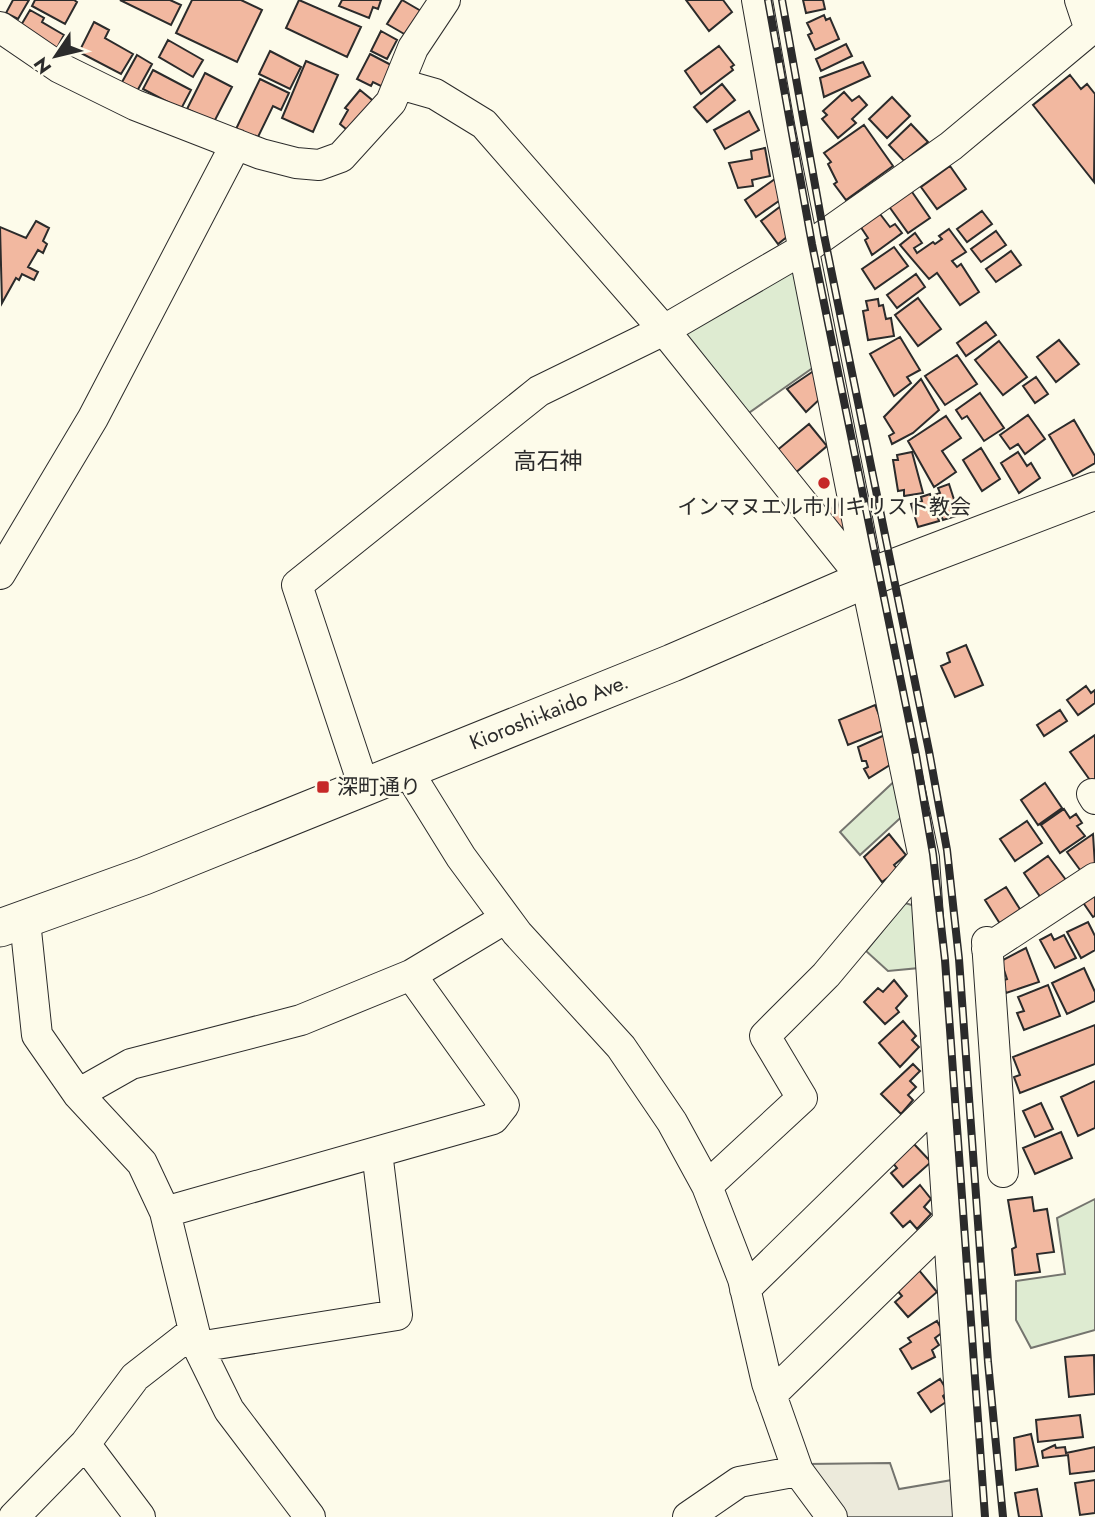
<svg xmlns="http://www.w3.org/2000/svg" width="1095" height="1517" font-family="Jost,'Noto Sans JP',sans-serif">
<style>
.green{fill:#deebd1;stroke:#74746e;stroke-width:2}
.parking{fill:#eceadb;stroke:#74746e;stroke-width:2}
.building{fill:#f2b8a0;stroke:#2b2b2b;stroke-width:2}
.lines{fill:none;stroke-linecap:round;stroke-linejoin:round}
.minor-casing{stroke:#2b2b2b;stroke-width:32}
.major-casing{stroke:#2b2b2b;stroke-width:39}
.minor{stroke:#fdfbea;stroke-width:30}
.major{stroke:#fdfbea;stroke-width:37}
.rail-casing{stroke:#2b2b2b;stroke-width:8}
.rail{stroke:#fdfbea;stroke-width:5;stroke-dasharray:16;stroke-linecap:butt}
.poi-dot{fill:#c62828;stroke:#fdfbea;stroke-width:2.5}
.labels{text-anchor:middle;dominant-baseline:central;stroke-width:5;stroke-linejoin:round;paint-order:stroke}
.poi-label{font-size:21px;fill:#2b2b2b;stroke:#fdfbea}
.street-label{font-size:21px;fill:#2b2b2b;stroke:#fdfbea}
.neighbourhood-label{font-size:23px;fill:#2b2b2b;stroke:#fdfbea}
</style>
<rect width="100%" height="100%" fill="#fdfbea"/>
<path class="green" d="M799,265L821,362L743,417L683,330Z
M901,775L908,811L860,855L840,832Z
M905,903L915,906L919,968L888,971L866,951Z
M1095,1199V1330L1031,1348L1016,1320V1281L1065,1274L1057,1218Z"/>
<path class="parking" d="M890,1463L899,1489L958,1479L960,1517H839L807,1464Z"/>
<path class="building" d="M13,0H29L18,19L6,13Z
M35,0H74L77,2L65,24L32,6Z
M120,0H170L181,5L171,25Z
M192,0H241L262,10L237,62L176,33Z
M299,0L361,27L347,57L286,28Z
M342,0H381L378,9L373,7L369,18L339,6Z
M402,0L421,11L406,35L387,24Z
M686,0H723L732,12L709,31Z
M803,0H823L825,9L806,13Z
M30,10L44,18L42,22L64,35L57,48L20,27Z
M824,15L826,20L830,18L839,39L815,50L808,35L812,33L807,23Z
M94,22L109,30L105,38L133,54L121,74L79,52Z
M381,31L397,40L387,59L371,51Z
M168,40L203,60L193,77L159,57Z
M846,44L852,56L821,71L816,59Z
M719,46L734,65L731,67L733,70L701,94L685,71Z
M270,51L301,67L290,89L259,74Z
M370,54L395,67L385,88L373,82L371,86L357,79Z
M137,55L152,64L136,93L121,84Z
M306,61L338,75L313,132L282,118Z
M863,62L870,76L824,97L820,78Z
M153,70L191,90L181,109L143,89Z
M205,73L232,87L214,122L187,109Z
M1070,75L1081,89L1087,84L1095,94L1094,182L1033,105Z
M260,79L289,93L281,110L273,106L257,139L236,129Z
M722,84L735,100L707,122L694,107Z
M360,90L377,104L352,134L340,124L348,110L345,108Z
M844,92L852,101L859,96L867,105L852,119L856,123L838,138L822,119L827,115L823,111Z
M892,97L910,116L887,138L869,119Z
M749,111L759,130L725,149L714,130Z
M911,124L928,142L904,161L889,145Z
M864,125L893,166L846,200L834,184L837,182L828,164L831,162L824,153Z
M765,148L770,176L752,180L753,186L738,188L729,163L752,159L751,151Z
M950,166L966,189L937,209L921,187Z
M775,179L786,196L756,217L745,200Z
M910,189L930,218L908,233L888,205Z
M781,206L788,236L778,244L761,221Z
M877,210L890,227L895,224L902,233L872,255L865,240L868,238L860,226Z
M982,211L992,224L967,242L957,229Z
M36,221L49,228L43,241L47,244L43,253L38,250L28,267L38,272L34,280L22,274L19,280L16,278L2,303L0,227L26,238Z
M949,229L966,252L952,261L957,267L961,264L979,292L960,305L937,273L929,279L900,245L915,233L922,243L914,248L917,253L933,242L935,244L942,239L939,236Z
M996,231L1006,245L981,262L971,249Z
M894,247L908,266L875,289L862,269Z
M1011,251L1021,265L996,282L986,269Z
M916,274L925,287L897,308L887,295Z
M918,298L941,329L918,346L895,315Z
M878,299L879,306L883,305L886,319L891,318L894,336L868,340L863,311L868,310L866,301Z
M986,322L996,335L966,356L957,343Z
M900,337L920,370L907,377L911,383L894,396L870,354Z
M1059,340L1079,364L1056,382L1037,357Z
M999,341L1027,377L1003,395L975,360Z
M957,355L977,384L945,405L925,376Z
M815,370L822,397L806,412L787,389Z
M1036,377L1048,394L1035,403L1023,386Z
M921,379L939,410L913,433L892,444L889,436L894,433L884,417Z
M980,393L1004,428L984,441L967,416L962,419L956,410Z
M1028,415L1045,439L1025,454L1018,444L1010,449L1000,435Z
M946,416L961,438L942,451L956,472L934,487L908,441Z
M1074,420L1095,456V463L1073,476L1049,435Z
M809,424L827,446L794,474L775,452Z
M981,448L1000,479L982,491L963,460Z
M912,452L923,493L904,496V490L898,491L893,460H898L897,455Z
M1018,452L1027,466L1031,463L1040,478L1019,493L1001,463Z
M949,484L959,515L943,520L934,495L940,493L938,488Z
M930,494L939,521L918,527L911,504L922,501L921,497Z
M841,501L849,548L823,514Z
M966,645L983,685L955,697L941,666L950,662L947,653Z
M1086,686L1091,693L1095,690V703L1078,715L1067,700Z
M875,705L885,730L848,745L839,720Z
M1060,710L1067,721L1044,736L1037,725Z
M887,734L893,763L869,778L864,769L868,767L866,761H862L858,747Z
M1095,735V781L1092,783L1070,752Z
M1045,783L1062,808L1038,825L1021,800Z
M1064,809L1070,818L1076,814L1082,823L1077,826L1085,836L1060,853L1041,825Z
M1027,821L1042,843L1015,861L1000,839Z
M889,834L906,855L894,865L898,870L882,882L864,857Z
M1093,834L1095,866L1083,874L1067,852Z
M1048,856L1066,880L1041,898L1024,873Z
M1006,887L1023,914L1002,927L985,900Z
M1095,892V916L1093,917L1082,901Z
M1088,922L1095,936V950L1081,958L1067,932Z
M1051,934L1054,940L1064,935L1076,958L1055,968L1040,940Z
M1026,948L1039,982L1006,993L1001,981L1007,979L1001,961Z
M1084,968L1095,992V1001L1067,1014L1052,983Z
M894,980L907,996L896,1008L899,1012L885,1024L864,1002L878,988L883,992Z
M1048,985L1060,1016L1024,1030L1017,1013L1024,1011L1018,997Z
M903,1021L916,1036L912,1040L919,1047L900,1067L879,1043Z
M1095,1025V1064L1020,1093L1014,1077L1020,1075L1013,1057Z
M913,1064L920,1071L910,1081L916,1087L908,1095L913,1100L901,1114L881,1094Z
M1095,1081V1128L1078,1136L1061,1097Z
M1041,1103L1053,1129L1035,1137L1023,1111Z
M1061,1132L1072,1158L1035,1174L1023,1148Z
M913,1143L931,1162L903,1187L891,1173L897,1168L892,1162Z
M920,1185L931,1199L924,1207L931,1214L917,1229L910,1221L903,1227L891,1213Z
M1032,1197L1034,1211L1047,1209L1054,1252L1037,1254L1040,1272L1015,1275L1012,1249L1016,1247L1008,1200Z
M918,1269L937,1292L908,1317L895,1302L902,1296L896,1289Z
M937,1321L943,1332L935,1338L939,1345L932,1350L935,1357L912,1369L900,1349L911,1342L908,1338Z
M1094,1355L1095,1394L1069,1397L1065,1357Z
M940,1379L948,1392L943,1396L946,1402L931,1412L918,1393Z
M1080,1415L1083,1437L1038,1442L1036,1420Z
M1031,1434L1038,1466L1016,1470L1014,1438Z
M1055,1445L1056,1448L1065,1447L1066,1453L1095,1447V1471L1070,1474L1068,1455L1043,1458L1042,1451Z
M1095,1480V1513L1080,1515L1075,1483Z
M1037,1489L1042,1517H1019L1015,1493Z"/>
<g class="lines">
<defs>
<path id="minor" d="M757,0L780,130L869,579
M0,27L60,68L135,105L261,154L296,163L319,165L341,157L391,102L413,48L445,0
M400,84L435,94L484,124L664,330L852,565L858,584
M0,574L93,418L236,144
M866,580L924,858L968,1517
M407,770L461,857L517,933L621,1047L672,1122L707,1186L743,1279L767,1383L798,1471L832,1517
M364,787L297,585L539,391L664,330L812,244L951,146L1090,30L1080,0
M1092,794L1095,799
M25,921L37,1035L78,1094L142,1163L165,1212L198,1347L229,1410L310,1517
M987,942L1003,1172
M987,949L1095,878
M78,1094L131,1064L301,1020L411,975L506,918
M707,1186L802,1098L765,1036L826,975L924,858
M165,1212L493,1119L504,1105L411,975
M745,1289L939,1099
M198,1347L397,1315L377,1152
M771,1395L948,1222
M85,1444L140,1517
M14,1517L85,1444L135,1377L194,1331
M688,1517L739,1482L798,1471"/>
<path id="major" d="M0,928L144,876L672,663L880,573L1095,491"/>
</defs>
<use href="#minor" class="minor-casing"/>
<use href="#major" class="major-casing"/>
<use href="#minor" class="minor"/>
<use href="#major" class="major"/>
<defs>
<path id="rail" d="M768,0L812,244L916,755L933,854L945,960L985,1517
M782,0L824,235L929,751L947,850L959,959L988,1362L1003,1517"/>
</defs>
<use href="#rail" class="rail-casing"/>
<use href="#rail" class="rail"/>
</g>
<g class="poi-dot">
<circle cx="824" cy="483" r="7"/>
<rect x="316" y="780" width="14" height="14" rx="3.5"/>
</g>
<g class="labels">
<g class="poi-label">
<text x="824" y="507">インマヌエル市川キリスト教会</text>
<text x="337" y="787" text-anchor="start">深町通り</text>
</g>
<g class="street-label">
<text transform="translate(549 712) rotate(-22)">Kioroshi-kaido Ave.</text>
</g>
<g class="neighbourhood-label">
<text x="548" y="461">高石神</text>
</g>
</g>
<g transform="translate(56 56) rotate(235)" stroke="#fdfbea" stroke-width="5" paint-order="stroke">
<path d="M0-5L12 26L0 18L-12 26Z" fill="#2b2b2b"/>
<text y="-10" font-size="19" font-weight="bold" text-anchor="middle" fill="#2b2b2b">N</text>
</g>
</svg>
